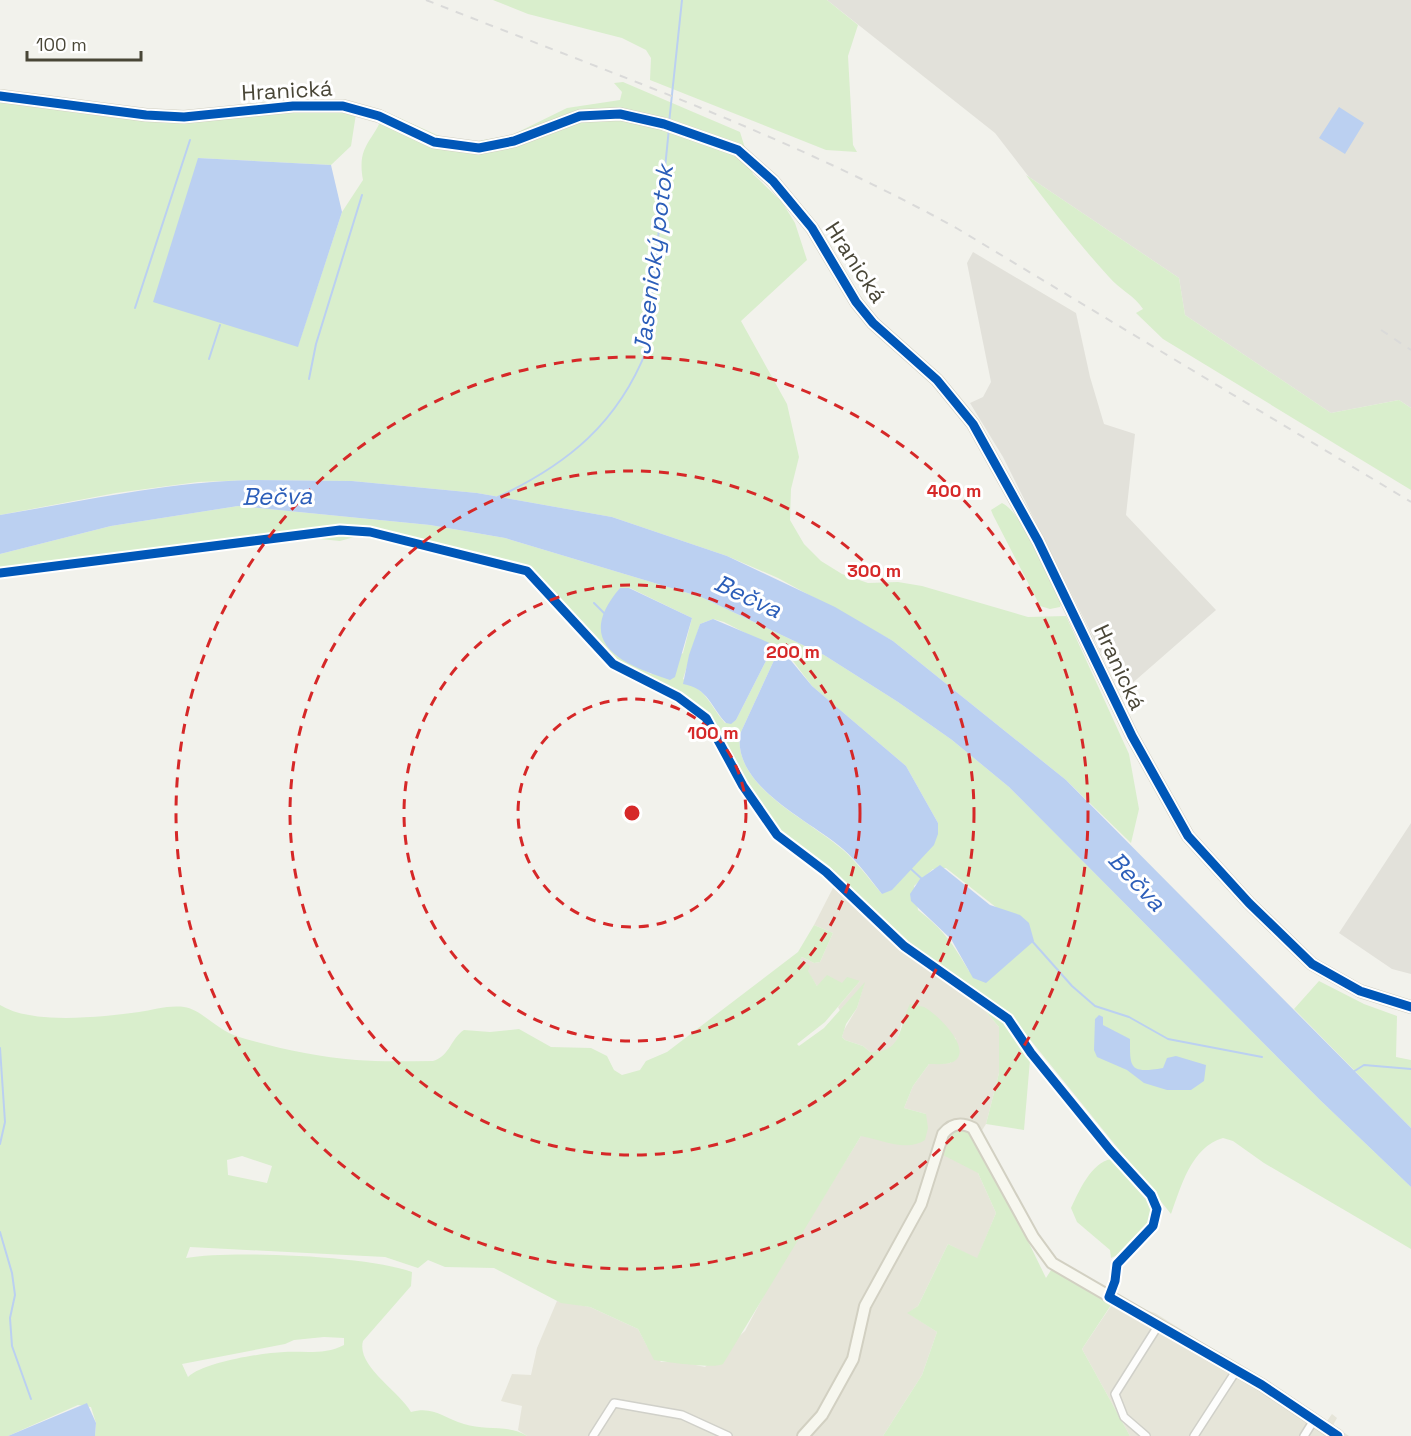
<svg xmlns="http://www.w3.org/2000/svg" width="1411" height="1436" font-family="'Space Grotesk',sans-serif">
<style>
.residential{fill:#e6e5d9}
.industrial{fill:#e2e1da}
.green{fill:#d9eecc;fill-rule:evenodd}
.water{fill:#bbd0f1}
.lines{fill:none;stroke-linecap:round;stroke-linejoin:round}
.stream{stroke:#bbd0f1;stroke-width:2}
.street-casing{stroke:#d0d0c9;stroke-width:10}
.secondary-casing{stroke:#d2d0c2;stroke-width:14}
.street{stroke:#fdfdfc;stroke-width:7}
.secondary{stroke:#f7f7ef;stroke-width:10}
.rail{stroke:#dadad9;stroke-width:2;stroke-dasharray:8 8;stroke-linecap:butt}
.cycleway-casing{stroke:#fff;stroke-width:13}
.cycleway{stroke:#0057b8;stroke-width:9}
.ring{fill:none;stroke:#d62828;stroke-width:3;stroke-dasharray:10 8}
.labels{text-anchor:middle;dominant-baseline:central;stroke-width:6;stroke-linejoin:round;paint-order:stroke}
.street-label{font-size:22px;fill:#494637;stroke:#fff}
.water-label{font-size:24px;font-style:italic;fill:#2c5eb9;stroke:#fff}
.centre{fill:#d62828;stroke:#fff;stroke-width:3}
.ring-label{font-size:18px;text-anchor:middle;font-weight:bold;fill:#d62828;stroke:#fff;stroke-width:6;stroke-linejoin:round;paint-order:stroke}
</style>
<rect width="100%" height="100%" fill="#f2f2ec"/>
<path class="residential" d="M837,880L917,955L977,1001L999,1027V1073L986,1124L976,1140L978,1173L996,1213L977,1259L948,1244L918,1306L908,1313L937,1332L922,1375L883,1436H527L518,1430L522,1406L501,1401L512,1374L531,1375L537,1348L557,1301L590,1307L638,1329L647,1346L661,1362H682L705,1367L745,1331L770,1284L861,1136L926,1114L904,1108L913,1086L929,1064L951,1063L956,1039L925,1008L903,1018L898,1037L893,1047L885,1053L870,1052L863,1046L845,1040L842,1037L844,1030L857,1008L864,984L840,1011L838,1007L860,981L817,986L800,960L802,957L814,963L820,962L833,933L814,925Z
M1119,1294L1137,1307L1155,1313L1327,1421L1332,1414L1337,1418L1333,1425L1349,1436H1130L1082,1349Z"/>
<path class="industrial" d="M827,0H1411V408L1399,400L1331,413L1185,315L1179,278L1029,177L995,133Z
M973,252L1076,313L1090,377L1104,424L1135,434L1126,515L1216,610L1121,693L1003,457L970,403L983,397L991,382L967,263Z
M1411,823V974L1392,969L1339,933Z"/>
<path class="green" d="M493,0H827L858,25L848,56L853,145L857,152L826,150L650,80L651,58L646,50L622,38L528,14Z
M623,82L740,132L753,174L782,202L795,223L807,260L741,321L787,404L799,457L791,489L790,520L804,544L821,561L842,574L868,583L898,582L922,586L1028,617L1066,616L1129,754L1139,809L1131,843L1066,780L893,641L778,578L727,556L612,517L477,493L352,481L252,480L198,482L116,493L0,515V101L149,120L309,108L342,109L356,114L351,146L331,165L198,158L298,346L342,212L363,180C356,143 376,141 384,111L446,139L478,141L512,135L567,108L620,100L622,92L614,83Z
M1026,175L1179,278L1185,315L1331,413L1399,400L1411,408V490L1163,339L1136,313L1143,309C1135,296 1119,289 1109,277C1079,244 1052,210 1026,175Z
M1002,503C1023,513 1050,579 1061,603L1060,607L1050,609L1040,606L993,515L991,510Z
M238,506L430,525L505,538L701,597L824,655L898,702L952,740L1009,787L1319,1099L1411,1187V1249L1264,1163L1233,1141L1223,1138C1191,1147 1181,1187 1171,1214L1024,1032L1019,1045L1030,1060L1024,1130L986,1124L999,1073V1027L977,1001L917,955L837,880L798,855L769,830L743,792L714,738L700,718L667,694L613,668L594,651L540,587L529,578L496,566L358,536L340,541L320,539L61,567L0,579V554L111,526ZM620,588H630L692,618L683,653L651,674L616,655L604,613ZM713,619L724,622L773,647L736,720L731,723H725C708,703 710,694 683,679L700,624ZM776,656L790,657L812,686L906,766L938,823L882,894C869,879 857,862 842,849C808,819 733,787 740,734ZM946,868L997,908L969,971C953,944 944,930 918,910L914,886L933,869Z
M814,925L833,933L820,962L814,963L802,957L800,960L810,966L808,971L817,986L827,975L842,983L847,977L860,981L825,1022L797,1044L799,1046L824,1028L865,982L857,1008L846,1024L842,1037L845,1040L863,1046L870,1052C903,1053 898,1028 910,1004C914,1005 920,1006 924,1007C936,1013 975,1050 953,1062C946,1065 936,1064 929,1064L913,1086L904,1108L926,1114L928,1128L925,1140C907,1152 881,1140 861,1136L723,1364C715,1369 666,1362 654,1360L638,1329L590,1307L561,1303L494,1268L445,1267L428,1260L418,1268L385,1257L190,1247L186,1258C232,1250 369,1256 412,1272L411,1286L363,1341C356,1366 399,1391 411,1412C434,1406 443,1418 464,1424C485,1431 509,1424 527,1436H95L96,1423L91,1407L78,1405L8,1436H0V1005C32,1025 101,1017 139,1012C153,1010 169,1005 184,1007C201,1009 218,1031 239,1037C277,1048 317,1057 356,1060C381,1062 408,1061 433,1061C450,1056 451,1038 464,1030L490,1032L519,1029L551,1047L591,1048L607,1056L614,1070L622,1075L640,1070L646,1061L667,1052L798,952ZM242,1156L272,1166L267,1183L228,1175L227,1160ZM324,1337L344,1338V1345C325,1355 305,1351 284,1352C262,1353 204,1362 188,1377L182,1364L285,1344L294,1340Z
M1319,981L1364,1004L1397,1016L1396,1057L1411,1060V1128L1294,1009Z
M958,1130L970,1132L986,1155L1046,1278L1053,1267L1113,1302L1082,1349L1130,1436H883L922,1375L937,1332L907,1313L918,1306L948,1244L977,1258L996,1213L978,1173L943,1155L953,1133Z
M1111,1159C1129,1171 1160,1200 1150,1223C1147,1228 1141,1233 1137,1237C1129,1245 1122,1254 1111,1258L1110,1250L1077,1222L1071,1208C1079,1191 1091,1163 1111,1159Z"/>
<path class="water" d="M1339,107L1364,123L1345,154L1319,138Z
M198,158L331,165L342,212L298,347L153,302Z
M252,480L352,481L477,493L612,517L727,556L835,607L893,641L1066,780L1411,1128V1187L1319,1099L1009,787L952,740L898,702L824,655L701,597L505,538L430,525L238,506L111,526L0,554V515C84,501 166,482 252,480Z
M620,588H629L692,618L675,677L670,680C621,664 573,643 620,588Z
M713,619L772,644L773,647L736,720L731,724L726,723C711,707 708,688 683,684L689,655L700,624Z
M783,651L812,686L906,766L938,823V834L934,845L892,890L882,894C870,879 858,862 843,849C808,819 733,787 740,734L776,656Z
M940,865L990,905L1020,915L1029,923L1034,941L986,983L973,978L951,939L911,901L910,894L920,879Z
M1099,1015L1103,1017V1025L1130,1039C1130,1068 1129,1074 1163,1068L1167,1058L1176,1056L1206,1065L1204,1081L1191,1090H1167L1144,1083L1127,1070L1097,1057L1094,1050L1095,1019Z
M87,1403L96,1423L95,1436H8Z"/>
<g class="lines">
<path class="stream" d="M669,123L682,0
M135,308L190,140
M209,359L220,325
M309,379L316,344L362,195
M498,497C568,464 618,423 647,349L669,128
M594,603L604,613
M911,869L922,879
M1032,941L1072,986L1095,1006L1129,1017L1168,1039L1262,1057
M0,1048L5,1122L0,1144
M1353,1072L1364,1065L1411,1069
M0,1232L12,1273L15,1295L10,1318L12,1346L31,1399"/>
<defs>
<path id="street" d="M593,1436L614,1403L682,1415L728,1436
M1146,1436L1124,1417L1115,1394L1158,1326
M1194,1436L1236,1371
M1304,1436L1314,1420"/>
<path id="secondary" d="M0,96L146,115L184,117L293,106H343L379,116L434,142L479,148L514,141L580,116L620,114L664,124L738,150L773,181L812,228L856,302L873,323L937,380L973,424L1038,541L1132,736L1188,836L1249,903L1312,964L1360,991L1411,1007
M803,1436L822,1415L853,1359L865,1306L921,1204L943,1134C952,1123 961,1122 973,1128L1033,1237L1052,1263L1262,1385L1338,1436"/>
</defs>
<use href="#street" class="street-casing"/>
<use href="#secondary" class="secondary-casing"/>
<use href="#street" class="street"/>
<use href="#secondary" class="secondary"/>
<path class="rail" d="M426,0C605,71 789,135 958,229L1411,502
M1381,330L1411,350"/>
<defs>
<path id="cycleway" d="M0,96L146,115L184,117L293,106H343L379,116L434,142L479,148L514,141L580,116L620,114L664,124L738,150L773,181L812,228L856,302L873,323L937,380L973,424L1038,541L1132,736L1188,836L1249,903L1312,964L1360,991L1411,1007
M0,573L340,530L370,532L527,571L613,664L678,697L706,718L743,786L777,835L826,872L904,946L1008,1019L1031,1053L1110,1150L1151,1195L1157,1209L1153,1226L1117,1264L1115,1281L1109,1297L1262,1385L1338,1436"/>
</defs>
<use href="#cycleway" class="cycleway-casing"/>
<use href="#cycleway" class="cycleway"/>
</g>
<g class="ring">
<circle cx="632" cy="813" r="114"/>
<circle cx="632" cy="813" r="228"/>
<circle cx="632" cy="813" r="342"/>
<circle cx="632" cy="813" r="456"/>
</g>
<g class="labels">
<g class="street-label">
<text transform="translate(287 90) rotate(-3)">Hranická</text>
<text transform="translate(856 262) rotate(57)">Hranická</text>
<text transform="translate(1120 667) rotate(65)">Hranická</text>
</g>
<g class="water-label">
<text transform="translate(653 260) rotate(-83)">Jasenický potok</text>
<text transform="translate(277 496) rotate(-1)">Bečva</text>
<text transform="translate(748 596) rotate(25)">Bečva</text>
<text transform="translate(1137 881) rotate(47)">Bečva</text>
</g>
</g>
<circle cx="632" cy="813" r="9" class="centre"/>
<g class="ring-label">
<text x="954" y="497">400 m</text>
<text x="874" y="577">300 m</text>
<text x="793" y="658">200 m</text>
<text x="713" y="739">100 m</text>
</g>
<path d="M27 51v9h114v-9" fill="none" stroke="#494637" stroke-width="3"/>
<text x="36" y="51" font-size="18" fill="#494637" stroke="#ffffff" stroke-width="4.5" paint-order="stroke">100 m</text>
</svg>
